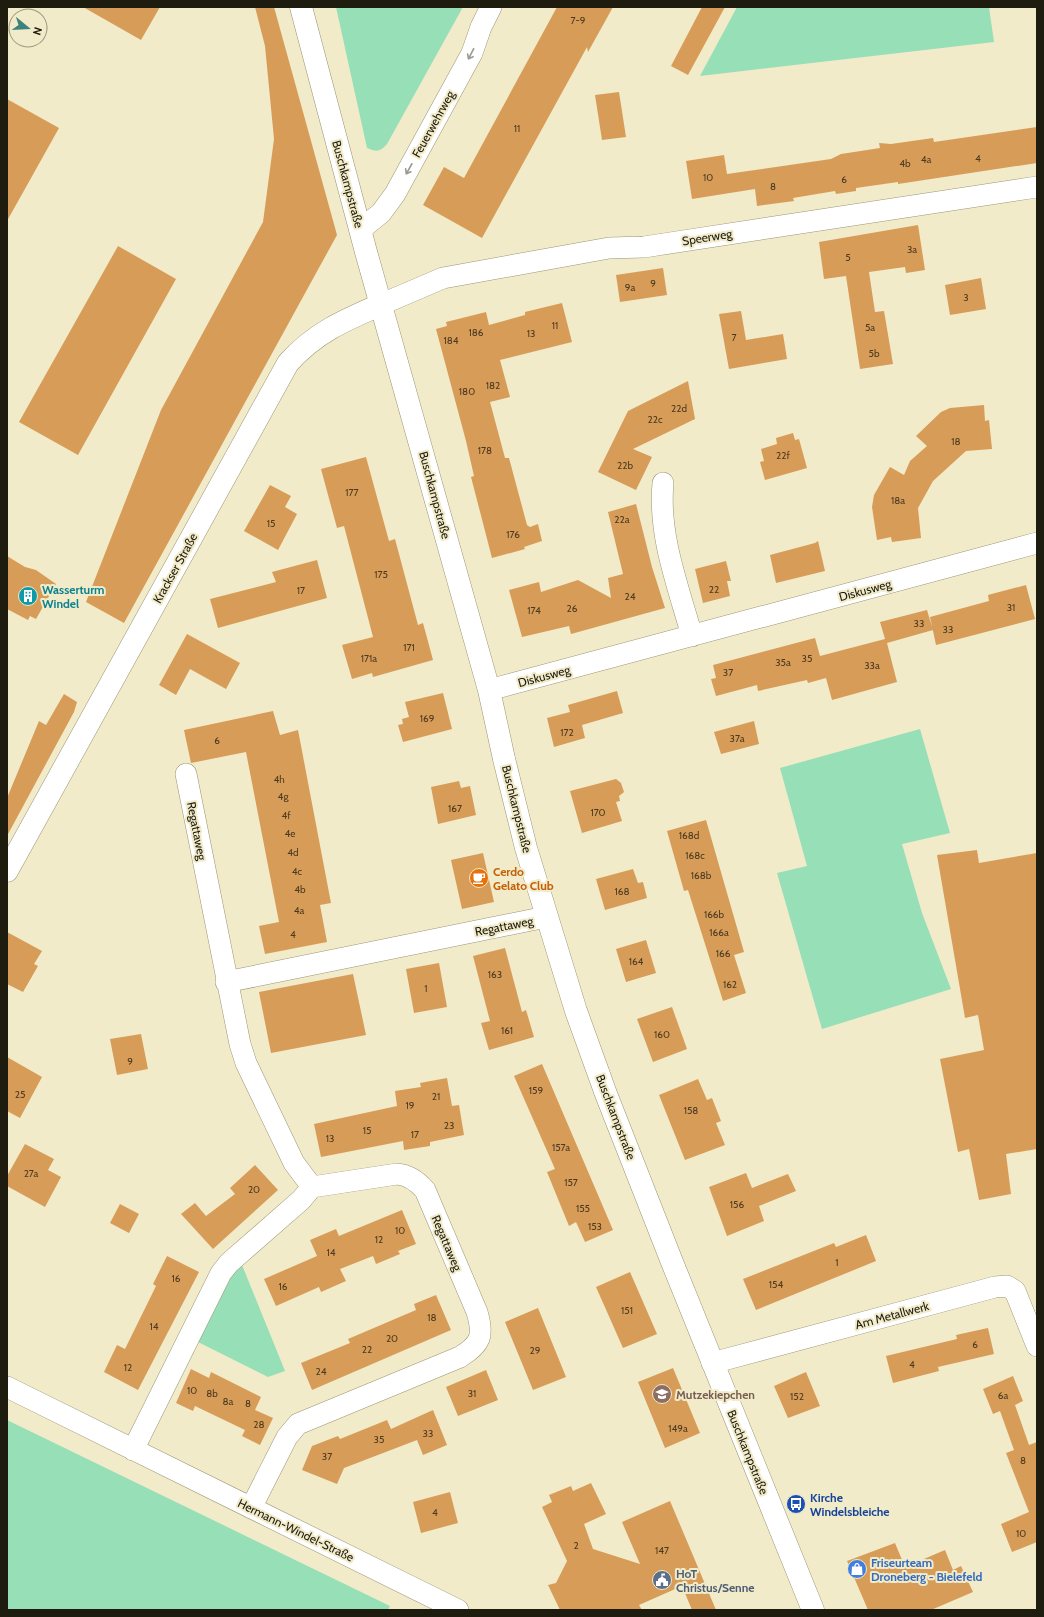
<svg xmlns="http://www.w3.org/2000/svg" width="1044" height="1617" font-family="Cabin,sans-serif">
<style>
.green{fill:#96dfb7}
.building{fill:#d79c58}
.lines{fill:none;stroke-linecap:round;stroke-linejoin:round}
.minor-casing{stroke:#9b9575;stroke-width:22}
.tertiary-casing{stroke:#9b9575;stroke-width:23}
.secondary-casing{stroke:#9b9575;stroke-width:23}
.minor{stroke:#fff;stroke-width:21}
.tertiary{stroke:#fff;stroke-width:22}
.secondary{stroke:#fff;stroke-width:22}
.oneway{stroke:#9a9893}
.labels{text-anchor:middle;dominant-baseline:central;stroke-width:4;stroke-linejoin:round;paint-order:stroke}
.number-label{font-size:10px;fill:#4c3b21}
.street-label{font-size:12px;fill:#1e1b0f;stroke:#f1ebc9}
.culture-label{font-size:12px;font-weight:bold;fill:#0d838f;stroke:#f1ebc9;text-anchor:start}
.food-label{font-size:12px;font-weight:bold;fill:#c56008;stroke:#f1ebc9;text-anchor:start}
.education-label{font-size:12px;font-weight:bold;fill:#785e54;stroke:#f1ebc9;text-anchor:start}
.transit-label{font-size:12px;font-weight:bold;fill:#164399;stroke:#f1ebc9;text-anchor:start}
.shop-label{font-size:12px;font-weight:bold;fill:#366cbe;stroke:#f1ebc9;text-anchor:start}
.service-label{font-size:12px;font-weight:bold;fill:#4e5e75;stroke:#f1ebc9;text-anchor:start}
</style>
<rect width="100%" height="100%" fill="#f1ebc9"/>
<path class="green" d="M336,7H463L387,144C380,152 376,152 367,148Z
M737,7H989L994,42L700,76Z
M920,729L950,833L902,844L922,913L951,989L822,1029L777,873L807,866L780,768Z
M242,1265L285,1371L268,1377L196,1341L235,1270Z
M7,1420L390,1606L388,1610H7Z"/>
<path class="building" d="M83,7H160L141,40Z
M255,7H274L337,235L124,623L86,602L161,410L263,222L274,139L265,46Z
M557,7H613L588,52L587,47L482,238L423,205L444,167L464,178Z
M702,7H725L688,75L671,66Z
M619,92L626,137L602,140L595,95Z
M7,99L59,128L7,221Z
M1037,127V163L898,184V182L856,188V191L836,194L835,191L793,198L794,201L757,206L755,189L692,199L686,161L724,155L727,174L831,159L841,154L880,148L879,143L891,144L933,138L934,142Z
M918,225L925,270L906,273L905,267L869,272L875,312L884,311L893,364L860,369L846,276L824,279L819,242Z
M118,246L176,279L78,455L19,422Z
M663,268L667,295L620,302L616,275Z
M981,278L986,309L950,315L945,285Z
M562,303L572,342L500,360L510,397L490,402L505,458H509L527,525L530,527L538,524L542,541L524,547L525,549L492,558L471,477L474,476L466,441L436,329L447,326L446,322L486,312L489,325L525,315V312Z
M741,311L746,340L783,334L787,359L729,369L719,314Z
M688,381L695,419L633,449L652,457L636,490L598,472L628,411Z
M984,405L985,421L989,420L992,449L966,451L933,481L918,508L921,538L892,542L891,537L877,540L872,507L874,495L890,467L904,475L910,461L927,446L916,436L941,412L950,408Z
M793,433L795,440L799,439L807,468L765,480L760,462L764,461L761,449L777,444L776,438Z
M366,457L389,541L395,539L418,625L423,623L433,660L373,677L372,673L352,679L342,645L373,637L344,526L337,528L321,469Z
M270,485L291,496L285,507L297,514L278,550L244,531Z
M636,504L652,567L665,608L571,634L569,626L522,637L509,590L539,582L541,592L578,580L611,598L608,578L623,574L608,512Z
M818,541L825,571L776,583L770,555L815,543Z
M7,556L25,567L36,570L56,584L36,619L30,616L28,620L7,609Z
M317,560L327,598L218,628L210,599L276,582L272,572Z
M726,561L731,581H727L730,596L703,603L695,569Z
M1026,585L1035,619L936,645L930,617L989,601L988,595Z
M927,610L933,630L887,643L897,682L832,700L826,678L808,683L807,680L758,691L757,685L716,696L711,679L716,678L713,665L815,638L820,656L885,639L880,622Z
M187,634L240,663L226,689L190,669L176,695L159,685Z
M617,691L623,713L582,725L585,738L554,747L547,718L570,712L568,705Z
M443,693L452,729L403,742L398,725L403,724L402,719L409,717L405,702Z
M64,694L77,702L74,712L7,836V798L39,721L46,725Z
M273,711L280,735L298,730L331,903L320,905L327,942L265,954L259,926L279,922L246,752L191,763L184,730Z
M754,721L759,744L721,754L714,732Z
M616,779L621,783L624,792L619,796L620,801L616,802L622,821L582,833L570,791Z
M459,781L461,788L470,786L476,815L438,824L431,787Z
M706,820L744,952L734,955L746,993L723,1001L688,890L684,891L667,831Z
M977,850L979,863L1037,853V1149L1006,1154L1011,1194L979,1200L969,1149L958,1152L940,1059L984,1050L978,1015L965,1018L937,855Z
M483,853L494,902L462,909L451,860Z
M633,869L638,883L643,882L647,898L605,910L596,879Z
M7,932L42,951L34,964L38,966L23,992L7,984Z
M646,940L656,973L626,982L616,949Z
M505,948L522,1012L526,1010L534,1037L489,1050L481,1023L490,1021L473,956Z
M439,963L447,1007L414,1013L406,969Z
M353,974L366,1035L271,1053L259,992Z
M672,1007L687,1049L653,1062L637,1019Z
M141,1034L148,1069L117,1075L110,1039Z
M7,1057L42,1077L20,1118L7,1111Z
M542,1064L613,1230L585,1242L576,1222L569,1226L547,1172L555,1169L514,1076Z
M447,1078L452,1106L459,1105L464,1135L430,1142V1146L404,1150L403,1141L321,1157L314,1124L397,1106L395,1091L421,1087L420,1083Z
M698,1079L707,1100L712,1098L721,1121L716,1123L725,1145L685,1160L659,1095Z
M25,1144L54,1159L48,1170L61,1177L45,1207L7,1186V1176Z
M255,1165L278,1190L213,1249L181,1214L195,1203L206,1216L235,1194L230,1188Z
M746,1173L752,1188L788,1174L796,1191L759,1206L764,1221L727,1236L709,1187Z
M120,1204L139,1214L129,1233L110,1223Z
M402,1210L416,1244L398,1251L400,1254L376,1264L373,1256L340,1269L346,1281L321,1292L319,1287L276,1306L264,1279L317,1256L310,1240L336,1229L339,1236Z
M866,1235L876,1261L756,1310L743,1279L834,1243L836,1247Z
M167,1256L199,1272L138,1390L104,1372L117,1345L125,1349L156,1286L153,1284Z
M630,1272L657,1334L623,1348L596,1287Z
M436,1295L451,1330L312,1390L301,1363L350,1343L348,1339L416,1310L414,1304Z
M538,1308L566,1377L533,1390L505,1322Z
M988,1328L994,1354L938,1367L939,1371L893,1383L886,1356L957,1339L956,1335Z
M673,1368L700,1433L665,1448L638,1382Z
M191,1369L209,1378L211,1372L261,1397L255,1410L273,1418L260,1445L242,1436L245,1430L195,1406L193,1411L176,1403Z
M486,1370L498,1400L458,1416L446,1387Z
M806,1372L820,1406L788,1418L774,1386Z
M1013,1376L1023,1401L1015,1405L1029,1445L1037,1442V1542L1012,1552L1001,1524L1029,1512L1006,1453L1014,1450L1000,1411L993,1414L983,1389Z
M433,1410L447,1445L423,1455L417,1440L344,1468L337,1484L302,1470L312,1446L338,1436L340,1439L387,1420L391,1429Z
M591,1483L606,1514L584,1524L593,1549L640,1564L622,1522L670,1501L716,1610H692L682,1586L639,1605L642,1610H560L548,1585L556,1583L567,1561L542,1507L552,1502L549,1495L571,1486L573,1491Z
M450,1492L458,1523L421,1533L413,1502Z
M895,1543L905,1567L945,1550L953,1570L961,1566L973,1592L931,1610H868L847,1561Z"/>
<g class="lines">
<defs>
<path id="minor" d="M360,230L381,213L395,194L472,53L481,27L491,7
M382,304L443,278L609,248L644,247L1037,187
M663,483C658,535 678,586 692,636
M489,690L1037,543
M186,774L240,1044L246,1063L294,1163L312,1187
M226,982L546,917
M712,1363L995,1287L1007,1286L1015,1291L1037,1346
M7,1387L458,1610
M133,1450L221,1273L229,1263L301,1200L312,1187
M251,1508L287,1437L298,1424L460,1357C481,1344 484,1336 477,1312L425,1190C417,1181 409,1175 397,1174L312,1187"/>
<path id="tertiary" d="M7,871L288,363C316,332 345,320 382,304"/>
<path id="secondary" d="M301,7L366,252L489,690L504,759L526,848L576,1011L606,1094L672,1262L813,1610"/>
</defs>
<use href="#minor" class="minor-casing"/>
<use href="#tertiary" class="tertiary-casing"/>
<use href="#secondary" class="secondary-casing"/>
<use href="#minor" class="minor"/>
<use href="#tertiary" class="tertiary"/>
<use href="#secondary" class="secondary"/>
</g>
<defs><path id="oneway-shaft" d="M-6 0H5M1.5-3L5.5 0L1.5 3" fill="none" stroke-width="1.6" stroke-linecap="round" stroke-linejoin="round"/></defs>
<g class="oneway">
<use href="#oneway-shaft" transform="translate(471 54) rotate(117)"/>
<use href="#oneway-shaft" transform="translate(409 169) rotate(119)"/>
</g>
<defs>
<symbol id="building-disc" viewBox="-11 -11 22 22"><circle r="9.5" fill="#0f9aa8" stroke="#f1ebc9"/><path d="M-4-6H4V6H1V3H-1V6H-4ZM-2.5-4.3h1.7v1.8h-1.7ZM.8-4.3h1.7v1.8H.8ZM-2.5-1h1.7V.8h-1.7ZM.8-1h1.7V.8H.8Z" fill="#fff"/></symbol>
<symbol id="cafe-disc" viewBox="-11 -11 22 22"><circle r="9.5" fill="#e8710a" stroke="#f1ebc9"/><path d="M-5.5-4.5H6V0H3Q3 3.5 0 3.5H-2.5Q-5.5 3.5-5.5 0ZM3-3.2v2h1.7v-2ZM-6 4.5H4V6H-6Z" fill="#fff"/></symbol>
<symbol id="school-disc" viewBox="-11 -11 22 22"><circle r="9.5" fill="#8d6e63" stroke="#f1ebc9"/><path d="M0-5L7-2L0 1L-7-2ZM-4 1L0 2.5L4 1V4Q0 6-4 4Z" fill="#fff"/></symbol>
<symbol id="bus-disc" viewBox="-11 -11 22 22"><circle r="9.5" fill="#1a4fb4" stroke="#f1ebc9"/><path d="M-5-6H5V4H4V6H2V4H-2V6H-4V4H-5ZM-3.5-4V0h7V-4ZM-3.5 1.2v1.5H-2V1.2ZM2 1.2v1.5H3.5V1.2Z" fill="#fff"/></symbol>
<symbol id="shop-disc" viewBox="-11 -11 22 22"><circle r="9.5" fill="#3f7fe0" stroke="#f1ebc9"/><path d="M-5-2.5h2.3a2.7 3.5 0 0 1 5.4 0H5L5.5 6h-11ZM-1.5-2.5h3a1.5 2.3 0 0 0-3 0Z" fill="#fff"/></symbol>
<symbol id="civic-disc" viewBox="-11 -11 22 22"><circle r="9.5" fill="#5c6f8a" stroke="#f1ebc9"/><path d="M-.6-6.5H3V-4.5H.6V-3L4-1V1h2V6H-6V1h2V-1L-.6-3ZM-1.2 2.5V6h2.4V2.5Z" fill="#fff"/></symbol>
</defs>
<g fill-rule="evenodd">
<use href="#building-disc" x="17" y="585" width="22" height="22"/>
<use href="#cafe-disc" x="468" y="867" width="22" height="22"/>
<use href="#school-disc" x="651" y="1383" width="22" height="22"/>
<use href="#bus-disc" x="785" y="1493" width="22" height="22"/>
<use href="#shop-disc" x="846" y="1558" width="22" height="22"/>
<use href="#civic-disc" x="651" y="1569" width="22" height="22"/>
</g>
<g class="labels">
<g class="number-label">
<text x="578" y="20">7-9</text>
<text x="517" y="128">11</text>
<text x="978" y="158">4</text>
<text x="926" y="159">4a</text>
<text x="905" y="163">4b</text>
<text x="708" y="177">10</text>
<text x="844" y="179">6</text>
<text x="773" y="186">8</text>
<text x="912" y="249">3a</text>
<text x="848" y="257">5</text>
<text x="653" y="283">9</text>
<text x="630" y="287">9a</text>
<text x="966" y="297">3</text>
<text x="555" y="325">11</text>
<text x="870" y="327">5a</text>
<text x="476" y="332">186</text>
<text x="531" y="333">13</text>
<text x="734" y="337">7</text>
<text x="451" y="340">184</text>
<text x="874" y="353">5b</text>
<text x="493" y="385">182</text>
<text x="467" y="391">180</text>
<text x="679" y="408">22d</text>
<text x="655" y="419">22c</text>
<text x="956" y="441">18</text>
<text x="485" y="450">178</text>
<text x="783" y="455">22f</text>
<text x="625" y="465">22b</text>
<text x="352" y="492">177</text>
<text x="898" y="500">18a</text>
<text x="622" y="519">22a</text>
<text x="271" y="523">15</text>
<text x="513" y="534">176</text>
<text x="381" y="574">175</text>
<text x="714" y="589">22</text>
<text x="301" y="590">17</text>
<text x="630" y="596">24</text>
<text x="1011" y="607">31</text>
<text x="572" y="608">26</text>
<text x="534" y="610">174</text>
<text x="919" y="623">33</text>
<text x="948" y="629">33</text>
<text x="409" y="647">171</text>
<text x="369" y="658">171a</text>
<text x="807" y="658">35</text>
<text x="783" y="662">35a</text>
<text x="872" y="665">33a</text>
<text x="728" y="672">37</text>
<text x="427" y="718">169</text>
<text x="567" y="732">172</text>
<text x="737" y="738">37a</text>
<text x="217" y="740">6</text>
<text x="279" y="779">4h</text>
<text x="283" y="796">4g</text>
<text x="455" y="808">167</text>
<text x="598" y="812">170</text>
<text x="286" y="815">4f</text>
<text x="290" y="833">4e</text>
<text x="689" y="835">168d</text>
<text x="293" y="852">4d</text>
<text x="695" y="855">168c</text>
<text x="297" y="871">4c</text>
<text x="701" y="875">168b</text>
<text x="300" y="889">4b</text>
<text x="622" y="891">168</text>
<text x="299" y="910">4a</text>
<text x="714" y="914">166b</text>
<text x="719" y="932">166a</text>
<text x="293" y="934">4</text>
<text x="723" y="953">166</text>
<text x="636" y="961">164</text>
<text x="495" y="974">163</text>
<text x="730" y="984">162</text>
<text x="426" y="988">1</text>
<text x="507" y="1030">161</text>
<text x="662" y="1034">160</text>
<text x="130" y="1061">9</text>
<text x="536" y="1090">159</text>
<text x="20" y="1094">25</text>
<text x="436" y="1096">21</text>
<text x="410" y="1105">19</text>
<text x="691" y="1110">158</text>
<text x="449" y="1125">23</text>
<text x="367" y="1130">15</text>
<text x="415" y="1134">17</text>
<text x="330" y="1138">13</text>
<text x="561" y="1147">157a</text>
<text x="31" y="1173">27a</text>
<text x="571" y="1182">157</text>
<text x="254" y="1189">20</text>
<text x="737" y="1204">156</text>
<text x="583" y="1208">155</text>
<text x="595" y="1226">153</text>
<text x="400" y="1230">10</text>
<text x="379" y="1239">12</text>
<text x="331" y="1252">14</text>
<text x="837" y="1262">1</text>
<text x="176" y="1278">16</text>
<text x="776" y="1284">154</text>
<text x="283" y="1286">16</text>
<text x="627" y="1310">151</text>
<text x="432" y="1317">18</text>
<text x="154" y="1326">14</text>
<text x="392" y="1338">20</text>
<text x="975" y="1344">6</text>
<text x="367" y="1349">22</text>
<text x="535" y="1350">29</text>
<text x="912" y="1364">4</text>
<text x="128" y="1367">12</text>
<text x="321" y="1371">24</text>
<text x="192" y="1390">10</text>
<text x="212" y="1393">8b</text>
<text x="472" y="1393">31</text>
<text x="1003" y="1395">6a</text>
<text x="797" y="1396">152</text>
<text x="228" y="1401">8a</text>
<text x="248" y="1403">8</text>
<text x="259" y="1424">28</text>
<text x="678" y="1428">149a</text>
<text x="428" y="1433">33</text>
<text x="379" y="1439">35</text>
<text x="327" y="1456">37</text>
<text x="1023" y="1460">8</text>
<text x="435" y="1512">4</text>
<text x="1021" y="1533">10</text>
<text x="576" y="1545">2</text>
<text x="662" y="1550">147</text>
</g>
<g class="street-label">
<text transform="translate(433 124) rotate(-61)">Feuerwehrweg</text>
<text transform="translate(348 184) rotate(75)">Buschkampstraße</text>
<text transform="translate(707 237) rotate(-9)">Speerweg</text>
<text transform="translate(435 495) rotate(75)">Buschkampstraße</text>
<text transform="translate(175 568) rotate(-61)">Krackser Straße</text>
<text transform="translate(865 590) rotate(-15)">Diskusweg</text>
<text transform="translate(544 676) rotate(-15)">Diskusweg</text>
<text transform="translate(517 809) rotate(76)">Buschkampstraße</text>
<text transform="translate(197 831) rotate(79)">Regattaweg</text>
<text transform="translate(504 926) rotate(-11)">Regattaweg</text>
<text transform="translate(616 1117) rotate(69)">Buschkampstraße</text>
<text transform="translate(447 1243) rotate(67)">Regattaweg</text>
<text transform="translate(892 1315) rotate(-15)">Am Metallwerk</text>
<text transform="translate(748 1452) rotate(68)">Buschkampstraße</text>
<text transform="translate(296 1530) rotate(26)">Hermann-Windel-Straße</text>
</g>
<g class="culture-label">
<text x="42" y="589">Wasserturm<tspan x="42" dy="14">Windel</tspan></text>
</g>
<g class="food-label">
<text x="493" y="871">Cerdo<tspan x="493" dy="14">Gelato Club</tspan></text>
</g>
<g class="education-label">
<text x="676" y="1394">Mutzekiepchen</text>
</g>
<g class="transit-label">
<text x="810" y="1497">Kirche<tspan x="810" dy="14">Windelsbleiche</tspan></text>
</g>
<g class="shop-label">
<text x="871" y="1562">Friseurteam<tspan x="871" dy="14">Droneberg - Bielefeld</tspan></text>
</g>
<g class="service-label">
<text x="676" y="1573">HoT<tspan x="676" dy="14">Christus/Senne</tspan></text>
</g>
</g>
<rect width="1044" height="1617" fill="none" stroke="#1e1b0f" stroke-width="16"/>
<g transform="translate(28 28) rotate(108)"><circle r="19" fill="#f1ebc9" stroke="#9d987f"/>
<path d="M0-3L7 15L0 10L-7 15Z" fill="#3c837d"/>
<text y="-6" font-size="11" font-weight="bold" text-anchor="middle" fill="#1e1b0f">N</text>
</g>
</svg>
